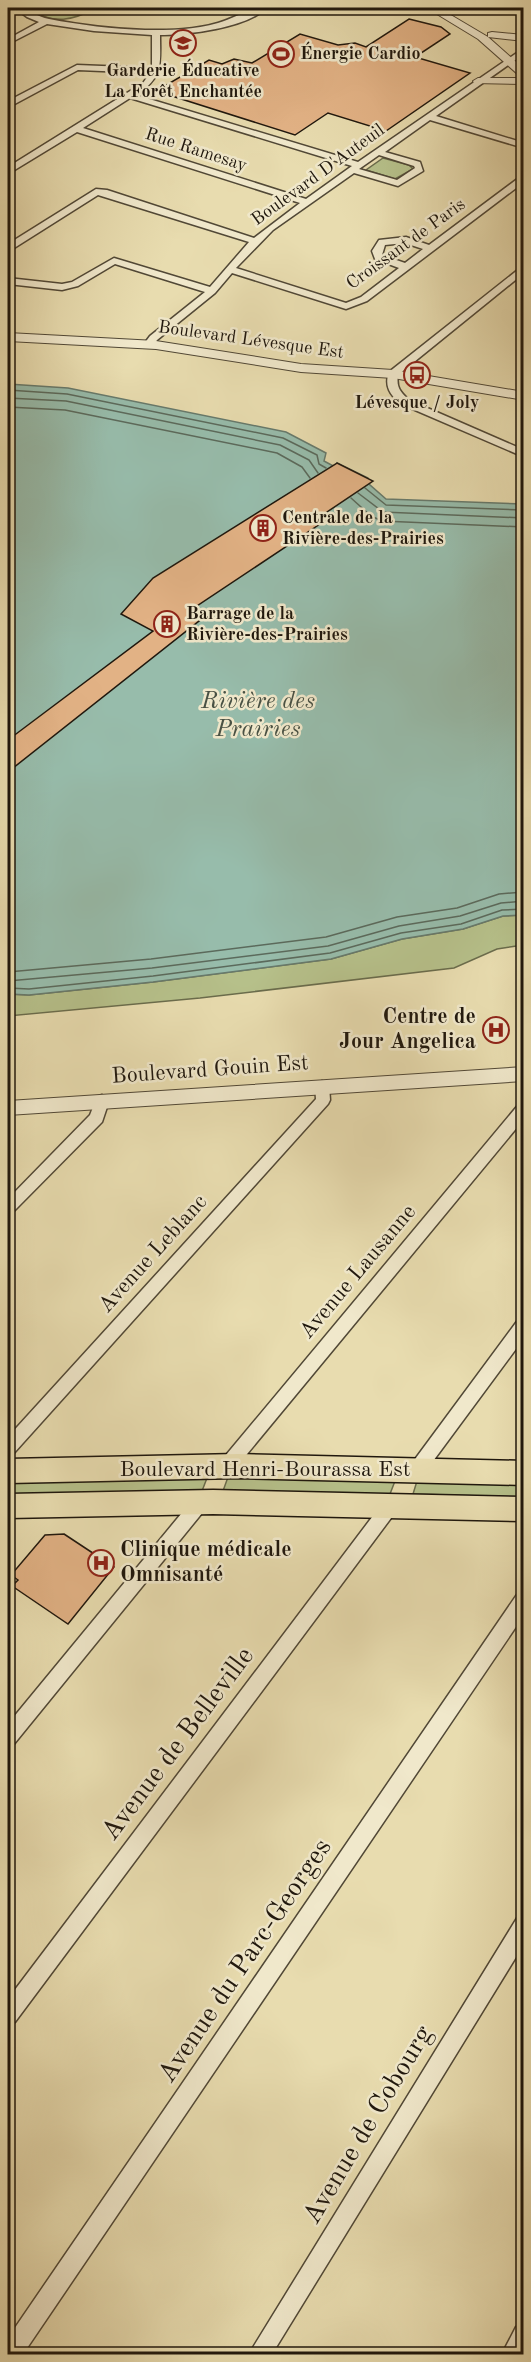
<svg xmlns="http://www.w3.org/2000/svg" width="531" height="2362" font-family="'Old Standard TT',serif">
<style>
.green{fill:#b6c08a;stroke:#6a6c4c;stroke-width:1.5}
.water{fill:#97bcab;stroke:#677a6c;stroke-width:1.5}
.lines{fill:none;stroke-linecap:round;stroke-linejoin:round}
.shore{stroke:#5b6a5c;stroke-width:1.5}
.building{fill:#e2b285;stroke:#1f170d;stroke-width:1.5}
.minor-casing{stroke:#514836;stroke-width:3}
.tertiary-casing{stroke:#514836;stroke-width:2}
.primary-casing{stroke:#1f170d;stroke-width:3}
.minor{fill:#f0e8cb;fill-rule:evenodd}
.tertiary{fill:#f0e8cb;fill-rule:evenodd}
.primary{fill:#e8dcaf;fill-rule:evenodd}
.labels{text-anchor:middle;dominant-baseline:central;stroke-width:5;stroke-linejoin:round;paint-order:stroke}
.far-poi-label{font-size:18px;font-weight:bold;fill:#1f170d;stroke:#f0e8cb;text-anchor:start}
.far-street-label{font-size:18px;fill:#1f170d;stroke:#f0e8cb}
.poi-label{font-size:22px;font-weight:bold;fill:#1f170d;stroke:#f0e8cb;text-anchor:end}
.street-label{font-size:22px;fill:#1f170d;stroke:#f0e8cb}
.water-label{font-size:24px;font-style:italic;fill:#495144;stroke:#f0e8cb}
.near-street-label{font-size:27px;fill:#1f170d;stroke:#f0e8cb}
</style>
<rect width="100%" height="100%" fill="#e8dcaf"/>
<filter id="stains"><feTurbulence type="fractalNoise" baseFrequency=".00333" numOctaves="4"/><feColorMatrix values="0 0 0 0 .2 0 0 0 0 .09 0 0 0 0 .02 0 0 0 .5 -.17"/></filter>
<radialGradient id="worn" r=".72"><stop offset=".6" stop-color="#630" stop-opacity="0"/><stop offset="1" stop-color="#630" stop-opacity=".3"/></radialGradient>
<path class="green" d="M29,8H97C73,20 54,26 29,8Z
M383,158L409,165L413,169L395,179L366,170Z
M523,915V945L497,949L454,968L200,998L8,1016V994L29,995L153,982L331,959L402,939L463,929L503,916Z
M228,1477L395,1481L390,1494L223,1491Z
M207,1478L202,1491L8,1495V1481Z
M417,1481L523,1484V1497L413,1494Z"/>
<path class="water" d="M8,384L68,388L286,432L326,453L324,461L337,468V463L368,478L369,484L386,499L523,504V915L503,916L463,929L402,939L331,959L153,982L29,995L8,994Z"/>
<g class="lines">
<path class="shore" d="M8,390L67,394L283,438L317,455L319,464L326,468
M8,398L66,401L280,445L309,460L318,473
M8,407L65,410L277,453L302,467L310,478
M365,488L386,505L524,510
M358,493L383,512L524,518
M351,498L371,516L382,521L524,527
M8,972L151,959L326,937L397,917L457,908L499,894L524,892
M8,981L152,968L328,946L399,926L460,916L501,903L524,901
M8,988L29,989L153,976L330,953L401,933L461,924L502,910L524,909"/>
</g>
<path class="building" d="M409,19L441,27L450,34L415,57L470,73L386,131L328,113L295,135L156,91L209,60L222,64L234,59L252,63L300,34L338,45L355,43L366,47Z
M337,463L373,481L324,514L329,518L191,610L204,617L8,772V740L153,631L121,614L153,578Z
M64,1534L114,1567L68,1624L12,1586L18,1580L11,1575L45,1535Z"/>
<g class="lines">
<defs>
<path id="minor" d="M15,8C26,7 37,17 49,19C80,25 113,29 145,30C169,30 195,30 218,23C234,18 250,8 266,8C247,28 187,35 160,35C160,64 164,77 136,95L358,162L524,48V54L436,116L524,143V148L430,120L385,152L420,162L423,171L398,186L354,173L273,230L236,268L346,303L361,297L399,268L375,259L372,251L379,240L406,237L429,245L524,174V182L367,301L346,309L232,273L215,293L157,340L153,346H145L144,344L150,336L205,292L115,264L78,286L62,290L8,284V278L62,284L72,282L114,258L210,287L249,242L98,195L11,250L8,251V244L96,189L107,190L254,238L300,203L77,132L8,174V167L143,83L150,73L78,70L11,106H8V101L77,65L152,68V35L94,31L47,24L8,44V39L39,22L27,17ZM130,98L352,166L306,199L83,128ZM379,155L414,166L415,168L397,180L359,169ZM405,243L423,249L405,263L382,255L385,245Z
M524,265V273L398,375C396,387 400,392 409,400L524,450V457L401,404C390,395 384,386 389,372Z
M322,1081L329,1086L330,1100L328,1104L14,1453L8,1455V1437L316,1099L315,1086Z
M102,1095L109,1101L102,1122L13,1212L8,1214V1199L90,1115L97,1097Z
M524,1103V1119L233,1471L227,1473L221,1471L219,1466L221,1461L519,1104Z
M524,1319V1338L422,1476L416,1478L410,1476L408,1471L410,1466L518,1320Z
M201,1494L207,1497L209,1502L207,1507L14,1744L8,1747V1724L195,1497Z
M391,1497L397,1500L399,1505L397,1510L15,2022L8,2025V1999L385,1500Z
M524,1591V1615L23,2354H8V2338L518,1593Z
M524,1915V1944L272,2354H249L517,1918Z
M524,2324V2354H502L516,2327Z"/>
<path id="tertiary" d="M427,8H439L488,37V33L492,32L524,35V41L488,37L524,69V84L474,83L473,81L478,78H522L478,39Z
M8,333L156,341L301,364L393,370L524,392V400L393,378L301,372L156,349L8,341Z
M524,1067V1081L8,1115V1101Z"/>
<path id="primary" d="M238,1454L524,1461V1485L238,1478L8,1483V1459Z
M213,1490L524,1497V1521L213,1514L8,1518V1494Z"/>
</defs>
<use href="#minor" class="minor-casing"/>
<use href="#tertiary" class="tertiary-casing"/>
<use href="#primary" class="primary-casing"/>
<use href="#minor" class="minor"/>
<use href="#tertiary" class="tertiary"/>
<use href="#primary" class="primary"/>
</g>
<defs>
<symbol id="school-ring" viewBox="-11 -11 22 22"><circle r="9.5" fill="#f0e8cb" stroke="#8f2418" stroke-width="1.5"/><path d="M0-5L7-2L0 1L-7-2ZM-4 1L0 2.5L4 1V4Q0 6-4 4Z" fill="#8f2418"/></symbol>
<symbol id="stadium-ring" viewBox="-11 -11 22 22"><circle r="9.5" fill="#f0e8cb" stroke="#8f2418" stroke-width="1.5"/><path d="M0-5a6.5 5 0 1 0 0 10a6.5 5 0 1 0 0-10ZM-3.5-1.8h7v3.6h-7Z" fill="#8f2418"/></symbol>
<symbol id="bus-ring" viewBox="-11 -11 22 22"><circle r="9.5" fill="#f0e8cb" stroke="#8f2418" stroke-width="1.5"/><path d="M-5-6H5V4H4V6H2V4H-2V6H-4V4H-5ZM-3.5-4V0h7V-4ZM-3.5 1.2v1.5H-2V1.2ZM2 1.2v1.5H3.5V1.2Z" fill="#8f2418"/></symbol>
<symbol id="building-ring" viewBox="-11 -11 22 22"><circle r="9.5" fill="#f0e8cb" stroke="#8f2418" stroke-width="1.5"/><path d="M-4-6H4V6H1V3H-1V6H-4ZM-2.5-4.3h1.7v1.8h-1.7ZM.8-4.3h1.7v1.8H.8ZM-2.5-1h1.7V.8h-1.7ZM.8-1h1.7V.8H.8Z" fill="#8f2418"/></symbol>
<symbol id="hospital-ring" viewBox="-11 -11 22 22"><circle r="9.5" fill="#f0e8cb" stroke="#8f2418" stroke-width="1.5"/><path d="M-5-5h3v3.5h4V-5h3V5h-3V1.5h-4V5h-3Z" fill="#8f2418"/></symbol>
</defs>
<g fill-rule="evenodd">
<use href="#school-ring" x="168" y="28" width="30" height="30"/>
<use href="#stadium-ring" x="266" y="39" width="30" height="30"/>
<use href="#bus-ring" x="402" y="360" width="30" height="30"/>
<use href="#building-ring" x="248" y="513" width="30" height="30"/>
<use href="#building-ring" x="152" y="609" width="30" height="30"/>
<use href="#hospital-ring" x="481" y="1015" width="30" height="30"/>
<use href="#hospital-ring" x="86" y="1548" width="30" height="30"/>
</g>
<g class="labels">
<g class="far-poi-label">
<text x="300" y="54">Énergie Cardio</text>
<text x="183" y="71" text-anchor="middle">Garderie Éducative<tspan x="183" dy="21">La Forêt Enchantée</tspan></text>
<text x="417" y="403" text-anchor="middle">Lévesque / Joly</text>
<text x="282" y="518">Centrale de la<tspan x="282" dy="21">Rivière-des-Prairies</tspan></text>
<text x="186" y="614">Barrage de la<tspan x="186" dy="21">Rivière-des-Prairies</tspan></text>
</g>
<g class="far-street-label">
<text transform="translate(196 150) rotate(18)">Rue Ramesay</text>
<text transform="translate(318 175) rotate(-36)">Boulevard D'Auteuil</text>
<text transform="translate(406 244) rotate(-36)">Croissant de Paris</text>
<text transform="translate(251 340) rotate(8)">Boulevard Lévesque Est</text>
</g>
<g class="poi-label">
<text x="476" y="1017">Centre de<tspan x="476" dy="25">Jour Angelica</tspan></text>
<text x="120" y="1550" text-anchor="start">Clinique médicale<tspan x="120" dy="25">Omnisanté</tspan></text>
</g>
<g class="street-label">
<text transform="translate(210 1070) rotate(-4)">Boulevard Gouin Est</text>
<text transform="translate(153 1254) rotate(-48)">Avenue Leblanc</text>
<text transform="translate(358 1272) rotate(-50)">Avenue Lausanne</text>
<text x="265" y="1470">Boulevard Henri-Bourassa Est</text>
</g>
<g class="water-label">
<text x="258" y="702">Rivière des<tspan x="258" dy="28">Prairies</tspan></text>
</g>
<g class="near-street-label">
<text transform="translate(178 1744) rotate(-53)">Avenue de Belleville</text>
<text transform="translate(245 1961) rotate(-56)">Avenue du Parc-Georges</text>
<text transform="translate(368 2125) rotate(-59)">Avenue de Cobourg</text>
</g>
</g>
<rect width="531" height="2362" fill="none" stroke="#e8dcaf" stroke-width="30"/>
<rect x="9" y="9" width="513" height="2344" fill="none" stroke="#1f170d" stroke-width="3"/>
<rect x="15" y="15" width="501" height="2332" fill="none" stroke="#1f170d" stroke-width="1.5"/>
<rect width="100%" height="100%" filter="url(#stains)"/>
<rect width="100%" height="100%" fill="url(#worn)"/>
</svg>
